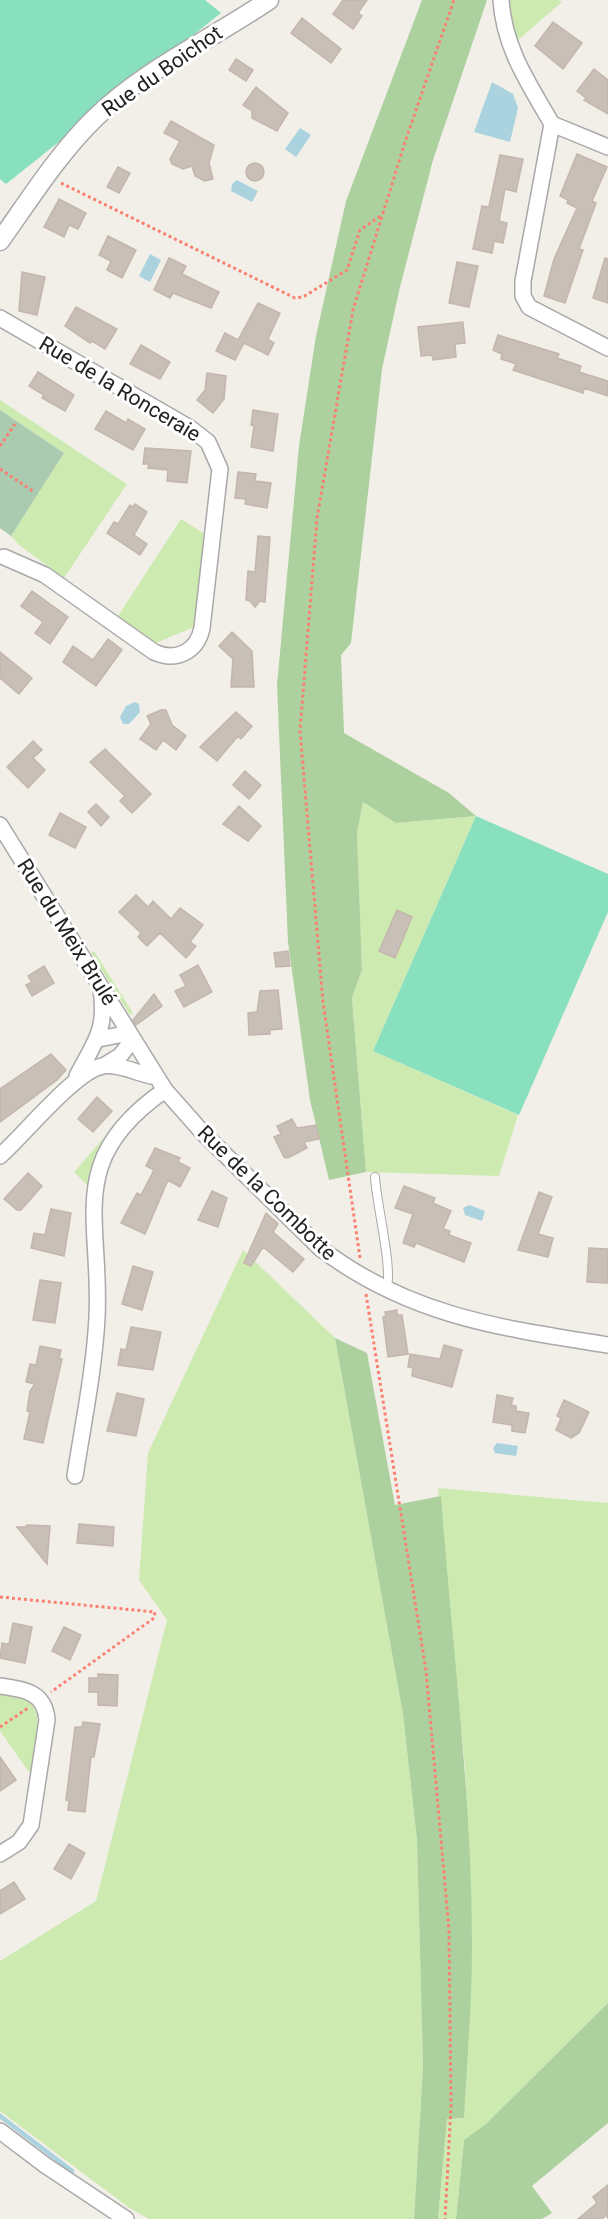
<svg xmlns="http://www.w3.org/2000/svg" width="608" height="2219" font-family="Roboto,sans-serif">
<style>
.grass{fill:#cdebb0}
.forest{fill:#add19e}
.cemetery{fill:#aacbaf}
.pitch{fill:#88e0be}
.water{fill:#aad3df}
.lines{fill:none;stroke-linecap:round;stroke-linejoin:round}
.stream{stroke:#aad3df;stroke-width:4.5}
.building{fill:#c7bfb8;stroke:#c4b6ab;stroke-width:1.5}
.service-casing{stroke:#a9a9a9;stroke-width:10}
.minor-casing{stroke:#a9a9a9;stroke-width:18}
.tertiary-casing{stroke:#a9a9a9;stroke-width:21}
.path{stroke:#fa8072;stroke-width:3;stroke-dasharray:3 3;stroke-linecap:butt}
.service{stroke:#fff;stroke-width:8}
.minor{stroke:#fff;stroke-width:15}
.tertiary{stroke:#fff;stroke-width:18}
.labels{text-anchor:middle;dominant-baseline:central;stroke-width:6;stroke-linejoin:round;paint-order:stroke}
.street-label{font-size:21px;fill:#222;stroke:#fff}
</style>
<rect width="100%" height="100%" fill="#f2efe9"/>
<path class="grass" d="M508,0H559L562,2L518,40L511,25Z
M0,400L127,484L64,578L19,545L11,536L64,453L0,410Z
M181,519L205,534L194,627L156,643L118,616Z
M363,802L397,823L476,816L373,1051L518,1115L499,1176L366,1172L352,998L362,970L357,832Z
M94,951L133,1013L130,1015L91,953Z
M144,1092L101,1147L87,1185L74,1172Z
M243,1250L335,1338L403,1714L417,1840L423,2066L414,2219H149L128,2207L0,2111V1961L96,1901L167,1620L139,1580L148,1453Z
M438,1488L608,1503V2003L486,2125L464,2140L456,2219H438L447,2119L464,2118L472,1945L465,1766Z
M0,1695C9,1696 21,1696 28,1701C47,1714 33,1756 31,1775L0,1731Z"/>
<path class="forest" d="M422,0H487L433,160L400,287L382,369L351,643L341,655L344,733L449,793L476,816L396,823L363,802L357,832L362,970L352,998L366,1172L329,1180L310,1100L288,942L277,685L299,446L316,336L346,201Z
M335,1338L367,1353L395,1505L441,1496C452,1646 472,1795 472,1945C472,2003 467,2061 464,2118L447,2119L438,2219H414L423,2066L417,1840L403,1714Z
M608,2003V2123L532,2186L552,2213L542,2219H456L464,2140L486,2124Z"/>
<path class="cemetery" d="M0,410L64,453L11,536L0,528Z"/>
<path class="pitch" d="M0,0H205L221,13L6,184L0,179Z
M476,816L608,874V912L519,1115L373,1051Z"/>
<path class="water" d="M492,82L513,94L518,108L510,142L474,132Z
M300,128L311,135L296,157L285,149Z
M237,180L258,191L252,202L231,191L232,184Z
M150,254L161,260L150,282L139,276Z
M135,702L139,704L140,712L129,724H123L120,717L126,706Z
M469,1205L485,1211L482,1221L465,1215L463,1208Z
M497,1443L518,1446L516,1456L495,1453L493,1448Z"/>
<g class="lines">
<path class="stream" d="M0,2116L72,2171"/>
</g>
<path class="building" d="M343,0H367L358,13L362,16L353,29L333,14Z
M302,18L341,49L331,63L291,33Z
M553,22L582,43L563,69L535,46Z
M236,59L253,70L246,81L229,70Z
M594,69L608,80V114L584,100L586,98L577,91Z
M256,87L288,113L277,131L252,118V111L243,105Z
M171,121L214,145L209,163L213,179L205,181L195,176L192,166L183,169L172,164L170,159L180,141L164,133Z
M577,154L607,167L592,201L596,203L579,249L583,250L565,303L544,296L554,259L577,208L567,203L568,200L560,196Z
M500,155L523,159L516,192L505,189L499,221L507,223L503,243L494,241L492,253L473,249L482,206L489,207Z
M246 172a9 9 0 1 1 18 0a9 9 0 1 1-18 0Z
M118,167L130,173L119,193L107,187Z
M59,199L86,213L78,229L69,225L64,237L44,227Z
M108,236L136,250L122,278L107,270L111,261L99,255Z
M169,258L186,266L182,274L219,292L211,308L173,293L170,298L154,290Z
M605,258L608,259V303L593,298Z
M457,262L478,266L469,307L449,303Z
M22,272L45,277L37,315L19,311Z
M258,303L280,313L268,339L274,343L268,355L244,343L235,360L216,351L225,333L238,340Z
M76,307L117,329L105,349L92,341L90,343L65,326Z
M463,322L465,343L455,344L456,357L433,360L432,355L421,356L418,327Z
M498,335L559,354L557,358L581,366L579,372L608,381V396L584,388L583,393L513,370L516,364L501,359L502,354L493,350Z
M141,345L170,362L160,379L130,364Z
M38,372L74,395L65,411L42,398L44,395L29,386Z
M207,373L226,376L224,399L213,413L197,400L205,390Z
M253,410L278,414L273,451L251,447L254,426L251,425Z
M106,411L126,423L128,419L145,429L133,450L95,429Z
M145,448L191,451L187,483L167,481L168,470L148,468L149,464H143Z
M238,472L256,474L255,481L271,483L267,508L245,504L246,499L235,498Z
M135,504L147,512L134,535L147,544L140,555L107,533L114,522L118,524L130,505L133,507Z
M258,536L270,537L265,602L260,601L255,607L250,601L246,600L248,571L255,572Z
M32,591L68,617L50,644L35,633L43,622L21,606Z
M232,632L252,651L254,687H231L233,659L219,646Z
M108,639L122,650L96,686L63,662L73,646L93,660Z
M0,652L32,678L19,694L0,678Z
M161,710H166L172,725L186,736L176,750L163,740L156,750L140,739L151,724L147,716Z
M236,712L252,726L241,739L238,736L217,761L200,747Z
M33,741L42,750L33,758L45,770L28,788L7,767Z
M105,749L151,794L132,813L120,801L125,796L90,762Z
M245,771L261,785L249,799L233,785Z
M96,804L109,817L101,826L88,812Z
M239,806L261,826L248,841L223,824Z
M60,813L86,827L75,848L49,835Z
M136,895L148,907L153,901L171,919L180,908L203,925L190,942L196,946L186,958L160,933L147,946L138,937L141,933L119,912Z
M397,910L412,917L395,958L379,951Z
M288,951L290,966L276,967L274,953Z
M198,965L212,992L184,1007L175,991L186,986L180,975Z
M44,966L54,983L32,996L26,985L32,982L28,976Z
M278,990L282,1029L270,1030V1034L249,1035L248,1013L257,1012L260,991Z
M154,994L162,1006L136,1025L133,1020Z
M51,1054L66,1070L57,1080L0,1122V1089Z
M97,1097L112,1111L93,1132L78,1119Z
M292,1119L297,1128L316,1125L319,1139L304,1142L307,1148L288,1158L284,1157L274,1137L281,1134L277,1126Z
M155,1148L180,1158L178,1162L190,1168L180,1187L168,1180L145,1234L121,1223L137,1193L141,1195L154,1170L146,1166Z
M28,1173L42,1186L21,1210H17L4,1199Z
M404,1186L435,1198L433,1203L451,1211L443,1229L450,1231L449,1235L471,1243L464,1262L416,1243L414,1247L403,1243L413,1214L395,1208Z
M212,1191L227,1198L218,1227L198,1220Z
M539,1192L552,1197L538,1234L553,1238L548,1257L518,1250Z
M51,1209L71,1213L64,1256L31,1248L34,1233L45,1235Z
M266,1213L278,1224L273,1232L304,1259L293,1272L263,1247L251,1266L244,1263Z
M589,1248L608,1249V1283L587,1282Z
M133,1266L153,1272L142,1310L122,1304Z
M40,1280L61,1283L55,1323L33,1320Z
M397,1310V1315H402L408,1354L388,1357L383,1317H386L385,1312Z
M131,1327L161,1332L153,1370L118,1365L121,1349L126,1350Z
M444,1345L462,1350L452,1387L412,1376L413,1368L408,1367L410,1354L440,1359Z
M40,1346L61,1350L59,1359H62L43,1443L24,1439L30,1412L27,1411L30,1391L35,1384L26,1382L30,1364L36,1365Z
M117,1393L144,1399L136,1436L107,1431Z
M497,1395L513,1398L511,1405L516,1406V1411L529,1413L525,1433L512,1431V1425L493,1422Z
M564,1400L589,1412L579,1433L571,1438L556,1430L561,1418L557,1416Z
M79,1524L114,1527L113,1546L77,1543Z
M27,1525L50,1526L47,1564L17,1527H26Z
M13,1623L32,1627L25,1663L0,1658L2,1643L9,1644Z
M64,1627L81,1635L70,1660L52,1651Z
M98,1674L118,1675L117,1706L98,1705V1692H89V1678H98Z
M83,1722L100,1724L94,1757H91L85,1812L68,1810L69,1801L66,1800L75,1727H82Z
M0,1757L16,1780L0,1791Z
M69,1844L85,1853L71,1879L54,1869Z
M14,1882L25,1899L0,1914V1891Z
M608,2185V2218L606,2215L602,2219H578L597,2203L593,2197Z"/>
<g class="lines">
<defs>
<path id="service" d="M375,1177C376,1202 394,1273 386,1289"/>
<path id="minor" d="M501,0C504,48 529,84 552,124L523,281V296L529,307L608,348
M552,124L608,147
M0,318L190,428L208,442L220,469L202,628C197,652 176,662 154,652L45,575L4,557
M0,825L165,1090L203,1133L320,1248C409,1316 501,1328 608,1345
M99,1039L129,1033
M105,1065L120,1056L133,1039
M77,1076C95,1041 107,1031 101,989
M0,1156C24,1135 76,1070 103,1066C119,1063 140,1075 157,1077
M75,1476C83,1424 94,1371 97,1318C102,1218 64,1160 165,1090
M0,1686C24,1689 45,1692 47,1720L31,1825L19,1842L0,1854
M0,2131L45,2165L126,2219"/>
<path id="tertiary" d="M0,241C30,199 58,154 95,118C145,69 212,39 269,0"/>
</defs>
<use href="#service" class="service-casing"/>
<use href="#minor" class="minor-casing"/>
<use href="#tertiary" class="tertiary-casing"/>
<path class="path" d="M61,183L295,298L303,297L347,270L360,230L382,215
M0,446L15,424
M0,469L33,491
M360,1258L323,1002L300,731L317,518L353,310L405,142L454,0
M366,1294L426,1671L449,1930L451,2106L445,2219
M0,1597L155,1612L154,1618L51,1692
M0,1727L28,1708"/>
<use href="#service" class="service"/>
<use href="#minor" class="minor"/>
<use href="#tertiary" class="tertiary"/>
</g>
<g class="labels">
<g class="street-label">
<text transform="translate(162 71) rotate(-35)">Rue du Boichot</text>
<text transform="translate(120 389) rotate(31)">Rue de la Ronceraie</text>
<text transform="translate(67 932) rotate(58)">Rue du Meix Brulé</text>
<text transform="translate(267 1193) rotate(44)">Rue de la Combotte</text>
</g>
</g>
</svg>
